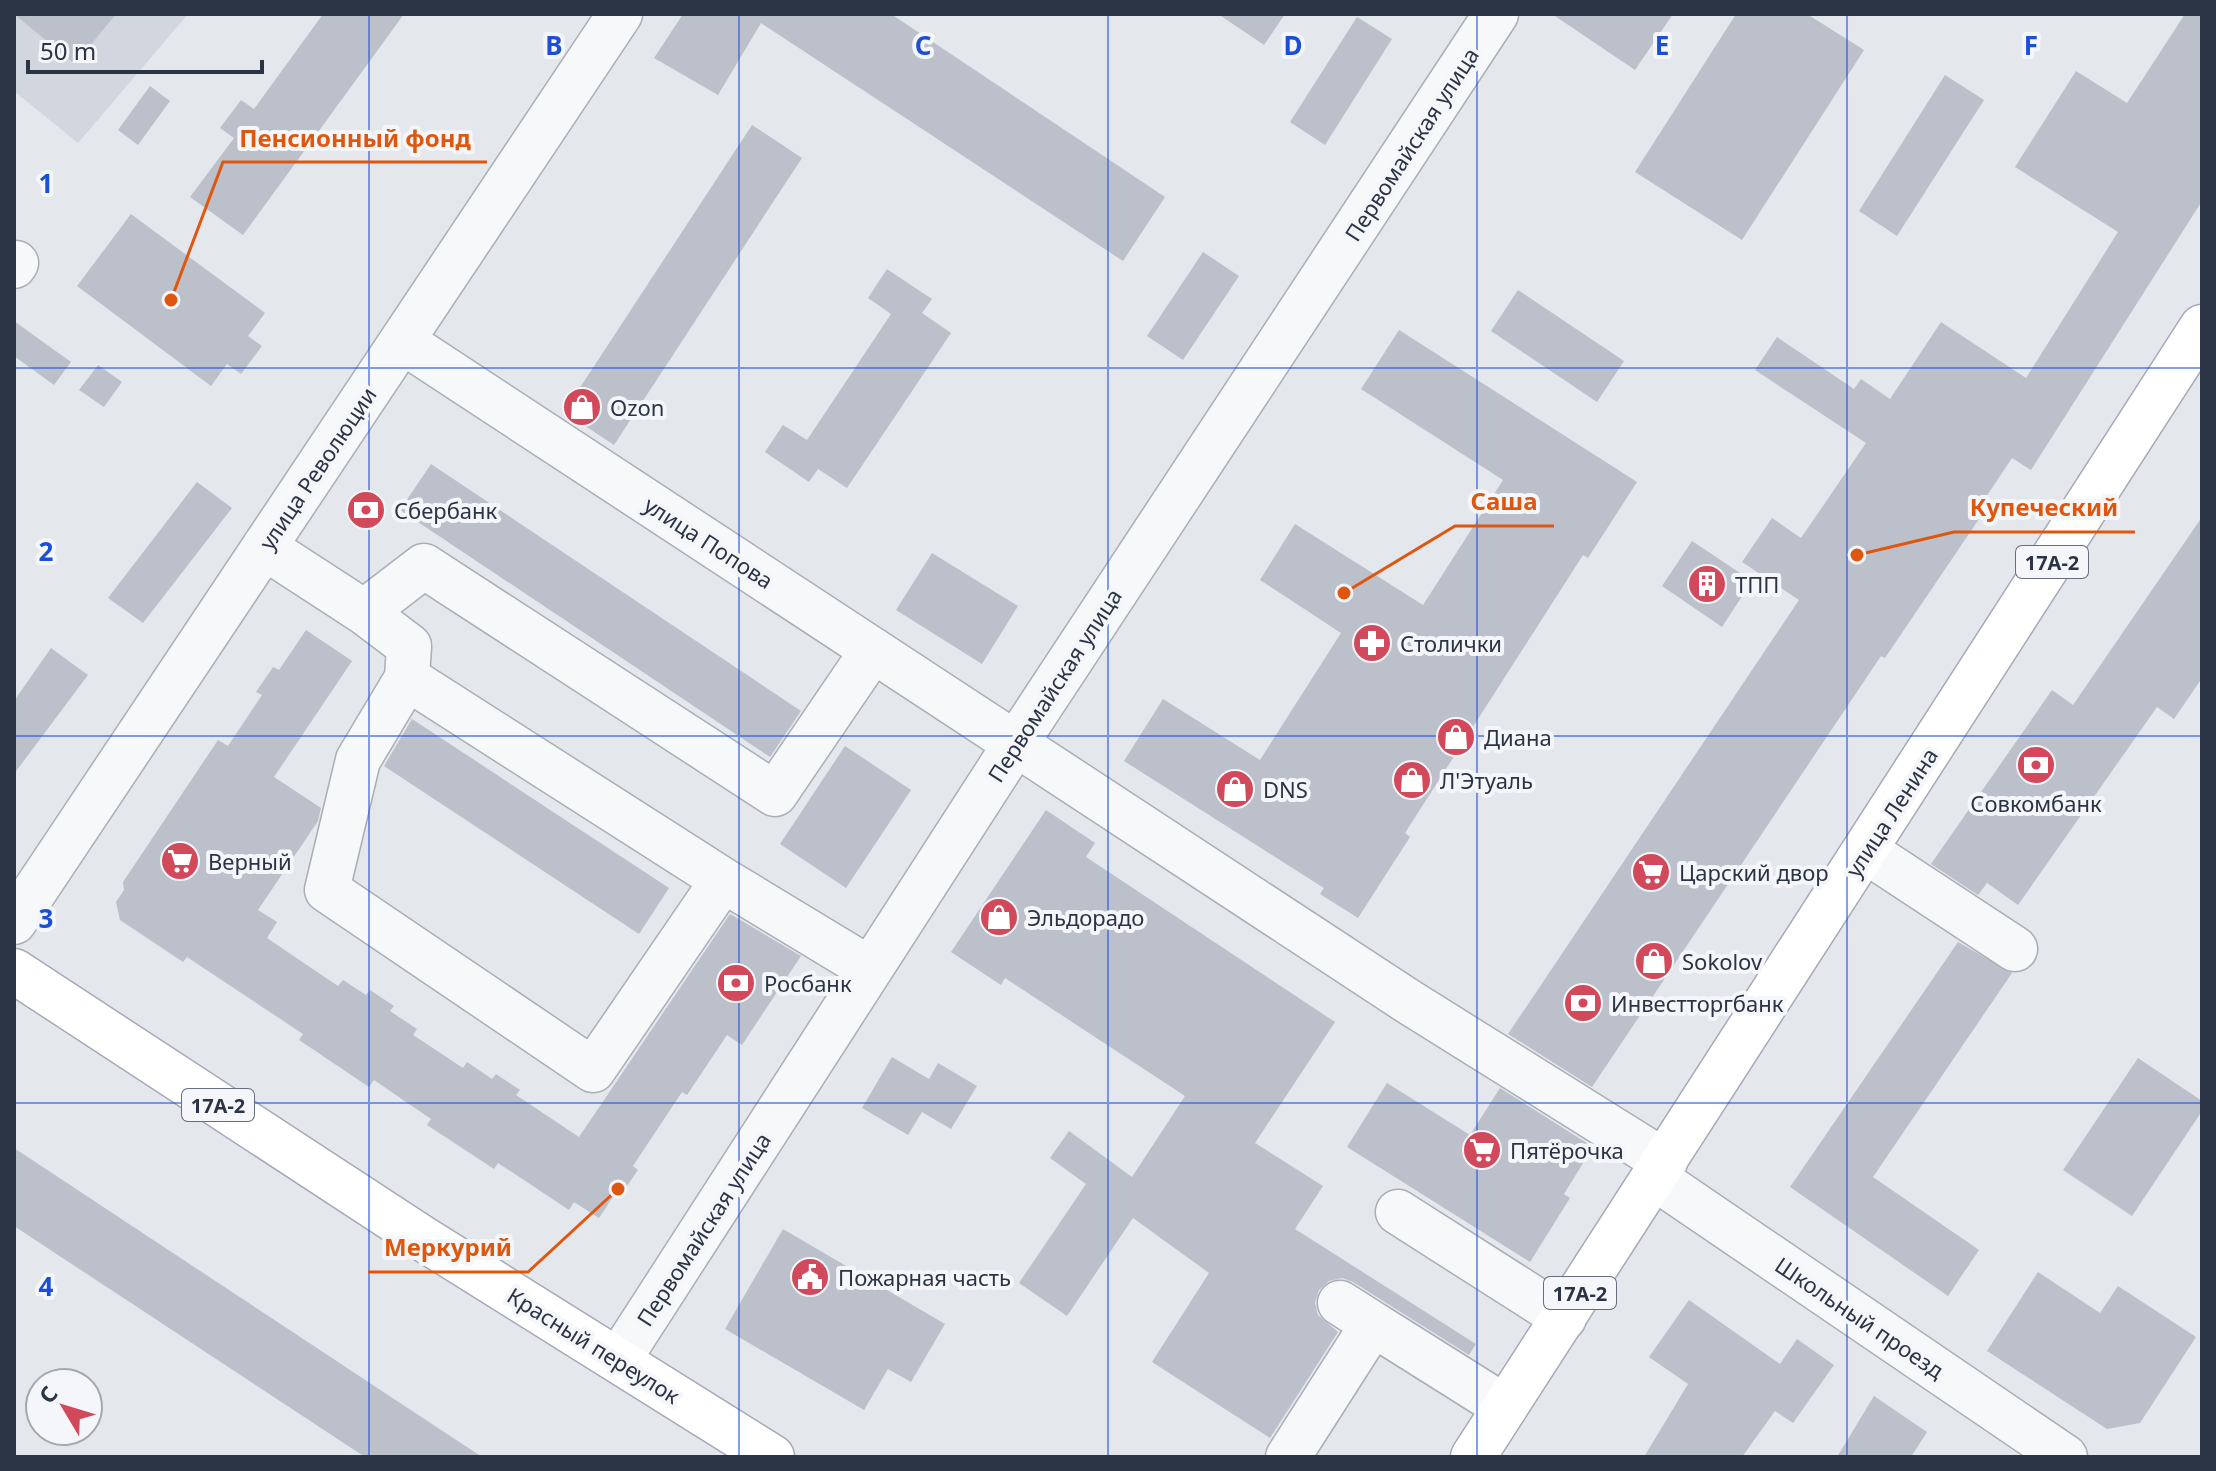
<svg xmlns="http://www.w3.org/2000/svg" width="2216" height="1471" font-family="'Noto Sans',sans-serif">
<style>
.built{fill:#d2d6de}
.building{fill:#bbc0ca}
.lines{fill:none;stroke-linecap:round;stroke-linejoin:round}
.minor-casing{stroke:#a9aeb7;stroke-width:47}
.major-casing{stroke:#a3abb8;stroke-width:47}
.minor{stroke:#f7f8fa;stroke-width:44}
.major{stroke:#fff;stroke-width:44}
.grid{fill:none;stroke:#1d4ed8;stroke-width:2;stroke-opacity:0.55}
.labels{text-anchor:middle;dominant-baseline:central;stroke-width:8;stroke-linejoin:round;paint-order:stroke}
.shield{fill:#f4f6f9;stroke:#676e7b;stroke-width:2}
.shield-label{font-size:20px;font-weight:bold;fill:#2b3445}
.street-label{font-size:22px;fill:#2b3445;stroke:#f4f6f9}
.poi-label{font-size:22px;fill:#2b3445;stroke:#f4f6f9;text-anchor:start}
.grid-label{font-size:26px;text-anchor:middle;font-weight:bold;fill:#1d4ed8;stroke:#f4f6f9;stroke-width:8;stroke-linejoin:round;paint-order:stroke}
.leader{fill:none;stroke:#df570f;stroke-width:3}
.callout-dot{fill:#df570f;stroke:#f4f6f9;stroke-width:3}
.callout-label{font-size:24px;text-anchor:middle;font-weight:bold;fill:#df570f;stroke:#f4f6f9;stroke-width:8;stroke-linejoin:round;paint-order:stroke}
</style>
<rect width="100%" height="100%" fill="#e4e7ec"/>
<path class="built" d="M14,14H188L78,143L14,91Z"/>
<path class="building" d="M14,14H116L75,64Z
M323,14H404L243,235L190,197L234,138L220,128L241,100L254,109Z
M683,14H891L1165,197L1123,261L761,23L718,95L654,58Z
M1218,14H1285L1264,45Z
M1552,14H1673L1635,70Z
M1736,14H1807L1864,50L1742,240L1635,172Z
M2185,14H2202V201L2031,470L2012,458L1974,515L1979,519L1885,658L1881,656L1592,1087L1508,1034L1799,600L1742,562L1772,518L1801,538L1866,443L1755,370L1777,337L1854,389L1861,379L1890,399L1941,322L2026,378L2118,232L2015,167L2076,71L2127,103Z
M1357,17L1392,39L1325,145L1290,122Z
M1945,75L1984,100L1897,236L1859,211Z
M150,86L170,101L138,145L118,130Z
M752,125L802,158L614,445L564,412Z
M131,214L265,313L248,336L262,346L241,374L227,364L211,386L77,286Z
M1203,252L1239,276L1183,360L1147,336Z
M887,269L932,299L922,313L951,333L847,488L818,469L809,482L765,452L783,425L807,440L891,314L868,298Z
M1518,290L1624,361L1597,402L1491,331Z
M14,321L71,362L54,385L14,356Z
M1399,330L1637,482L1588,558L1583,555L1405,833L1410,837L1358,918L1320,894L1324,888L1124,761L1163,699L1260,760L1341,633L1260,580L1295,524L1423,605L1503,480L1361,389Z
M98,365L122,382L104,407L79,390Z
M431,464L801,711L770,757L400,510Z
M197,482L232,508L143,623L108,598Z
M2202,517V678L2174,719L2157,707L2018,905L1987,883L1978,895L1931,864L2052,690L2073,705Z
M1692,541L1752,581L1722,627L1662,586Z
M932,553L1018,606L982,664L896,610Z
M306,630L352,661L274,777L321,808L318,821L258,910L277,922L267,938L338,986L343,980L366,995L370,990L394,1006L390,1011L417,1029L413,1035L463,1068L467,1062L492,1079L496,1074L520,1090L516,1095L579,1137L730,914L801,956L742,1045L727,1035L687,1095L682,1092L633,1166L638,1170L623,1192L618,1189L599,1218L574,1202L569,1210L498,1163L494,1169L427,1125L431,1119L374,1080L369,1087L299,1040L303,1034L187,957L183,962L120,920L116,902L124,890L123,882L218,740L228,746L262,695L256,692L273,667L279,670Z
M51,648L88,675L14,774V701Z
M412,719L669,888L639,934L384,766Z
M845,746L911,790L846,888L780,844Z
M1046,810L1095,843L1086,857L1335,1022L1255,1143L1323,1186L1295,1229L1476,1344L1469,1355L1353,1282L1342,1278L1329,1281L1319,1290L1315,1303L1318,1315L1338,1332L1270,1438L1152,1362L1209,1273L1133,1218L1067,1316L1019,1283L1086,1184L1050,1158L1069,1131L1132,1177L1185,1096L1005,978L1001,985L951,952Z
M1958,942L2012,973L1873,1177L1979,1250L1948,1296L1790,1187Z
M892,1057L929,1079L938,1063L977,1086L951,1129L922,1112L908,1135L862,1108Z
M2138,1058L2202,1101V1111L2132,1216L2063,1170Z
M1387,1083L1470,1135L1500,1088L1593,1147L1564,1194L1570,1198L1530,1262L1347,1147Z
M14,1148L482,1457H365L14,1226Z
M783,1229L945,1324L911,1382L888,1369L864,1410L725,1329Z
M2038,1272L2100,1313L2118,1286L2196,1337L2140,1423L2107,1429L1987,1351Z
M1689,1300L1780,1364L1797,1339L1834,1365L1793,1423L1775,1411L1742,1457H1644L1688,1384L1649,1357Z
M1874,1396L1927,1432L1911,1457H1837Z"/>
<g class="lines">
<defs>
<path id="minor" d="M14,266L16,263
M402,341L1406,1000L1665,1162
M264,547L364,612L409,646L407,678L358,760L327,890L593,1070L723,880L870,969
M364,612L424,566L775,794L873,650
M407,678L723,880
M1866,851L2015,949
M14,922L620,14
M1655,1178L2065,1457
M1398,1212L1564,1318
M1340,1303L1373,1324
M619,1359L1016,743L1496,14
M1288,1457L1373,1324L1505,1407"/>
<path id="major" d="M14,971L422,1238L772,1457
M1473,1457L2202,327"/>
</defs>
<use href="#minor" class="minor-casing"/>
<use href="#major" class="major-casing"/>
<use href="#minor" class="minor"/>
<use href="#major" class="major"/>
</g>
<path class="grid" d="M369,14V1457M739,14V1457M1108,14V1457M1477,14V1457M1847,14V1457M14,368H2202M14,736H2202M14,1103H2202"/>
<defs>
<symbol id="shop-disc" viewBox="-11 -11 22 22"><circle r="9.5" fill="#d1495b" stroke="#f4f6f9"/><path d="M-5-2.5h2.3a2.7 3.5 0 0 1 5.4 0H5L5.5 6h-11ZM-1.5-2.5h3a1.5 2.3 0 0 0-3 0Z" fill="#fff"/></symbol>
<symbol id="bank-disc" viewBox="-11 -11 22 22"><circle r="9.5" fill="#d1495b" stroke="#f4f6f9"/><path d="M-6-4H6V4H-6ZM0-2.3a2.3 2.3 0 1 0 0 4.6a2.3 2.3 0 1 0 0-4.6Z" fill="#fff"/></symbol>
<symbol id="building-disc" viewBox="-11 -11 22 22"><circle r="9.5" fill="#d1495b" stroke="#f4f6f9"/><path d="M-4-6H4V6H1V3H-1V6H-4ZM-2.5-4.3h1.7v1.8h-1.7ZM.8-4.3h1.7v1.8H.8ZM-2.5-1h1.7V.8h-1.7ZM.8-1h1.7V.8H.8Z" fill="#fff"/></symbol>
<symbol id="pharmacy-disc" viewBox="-11 -11 22 22"><circle r="9.5" fill="#d1495b" stroke="#f4f6f9"/><path d="M-2-6h4v4h4v4h-4v4h-4v-4h-4v-4h4Z" fill="#fff"/></symbol>
<symbol id="supermarket-disc" viewBox="-11 -11 22 22"><circle r="9.5" fill="#d1495b" stroke="#f4f6f9"/><path d="M-6-5.5h2.5l.6 2H6L4.5 2H-2.5L-4.4-4H-6ZM-1.5 3.2a1.3 1.3 0 1 0 .1 0ZM3 3.2a1.3 1.3 0 1 0 .1 0Z" fill="#fff"/></symbol>
<symbol id="civic-disc" viewBox="-11 -11 22 22"><circle r="9.5" fill="#d1495b" stroke="#f4f6f9"/><path d="M-.6-6.5H3V-4.5H.6V-3L4-1V1h2V6H-6V1h2V-1L-.6-3ZM-1.2 2.5V6h2.4V2.5Z" fill="#fff"/></symbol>
</defs>
<g fill-rule="evenodd">
<use href="#shop-disc" x="560" y="385" width="44" height="44"/>
<use href="#bank-disc" x="344" y="488" width="44" height="44"/>
<use href="#building-disc" x="1685" y="562" width="44" height="44"/>
<use href="#pharmacy-disc" x="1350" y="621" width="44" height="44"/>
<use href="#shop-disc" x="1434" y="715" width="44" height="44"/>
<use href="#bank-disc" x="2014" y="743" width="44" height="44"/>
<use href="#shop-disc" x="1390" y="758" width="44" height="44"/>
<use href="#shop-disc" x="1213" y="767" width="44" height="44"/>
<use href="#supermarket-disc" x="158" y="839" width="44" height="44"/>
<use href="#supermarket-disc" x="1629" y="850" width="44" height="44"/>
<use href="#shop-disc" x="977" y="895" width="44" height="44"/>
<use href="#shop-disc" x="1632" y="939" width="44" height="44"/>
<use href="#bank-disc" x="714" y="961" width="44" height="44"/>
<use href="#bank-disc" x="1561" y="981" width="44" height="44"/>
<use href="#supermarket-disc" x="1460" y="1128" width="44" height="44"/>
<use href="#civic-disc" x="788" y="1255" width="44" height="44"/>
</g>
<g class="labels">
<g class="shield">
<rect x="2016" y="546" width="72" height="32" rx="6"/>
<rect x="182" y="1089" width="72" height="32" rx="6"/>
<rect x="1544" y="1277" width="72" height="32" rx="6"/>
</g>
<g class="shield-label">
<text x="2052" y="562">17А-2</text>
<text x="218" y="1105">17А-2</text>
<text x="1580" y="1293">17А-2</text>
</g>
<g class="street-label">
<text transform="translate(1411 144) rotate(-57)">Первомайская улица</text>
<text transform="translate(317 468) rotate(-56)">улица Революции</text>
<text transform="translate(709 542) rotate(33)">улица Попова</text>
<text transform="translate(1054 685) rotate(-57)">Первомайская улица</text>
<text transform="translate(1891 812) rotate(-57)">улица Ленина</text>
<text transform="translate(703 1229) rotate(-57)">Первомайская улица</text>
<text transform="translate(1860 1317) rotate(34)">Школьный проезд</text>
<text transform="translate(594 1345) rotate(32)">Красный переулок</text>
</g>
<g class="poi-label">
<text x="610" y="407">Ozon</text>
<text x="394" y="510">Сбербанк</text>
<text x="1735" y="584">ТПП</text>
<text x="1400" y="643">Столички</text>
<text x="1484" y="737">Диана</text>
<text x="1440" y="780">Л'Этуаль</text>
<text x="1263" y="789">DNS</text>
<text x="2036" y="803" text-anchor="middle">Совкомбанк</text>
<text x="208" y="861">Верный</text>
<text x="1679" y="872">Царский двор</text>
<text x="1027" y="917">Эльдорадо</text>
<text x="1682" y="961">Sokolov</text>
<text x="764" y="983">Росбанк</text>
<text x="1611" y="1003">Инвестторгбанк</text>
<text x="1510" y="1150">Пятёрочка</text>
<text x="838" y="1277">Пожарная часть</text>
</g>
</g>
<g class="grid-label">
<text x="554" y="55">B</text>
<text x="923" y="55">C</text>
<text x="1293" y="55">D</text>
<text x="1662" y="55">E</text>
<text x="2031" y="55">F</text>
<text x="46" y="193">1</text>
<text x="46" y="561">2</text>
<text x="46" y="928">3</text>
<text x="46" y="1296">4</text>
</g>
<path class="leader" d="M171 300L223 162H487M1344 593L1455 526H1554M1857 555L1954 532H2135M618 1189L528 1272H368"/>
<g class="callout-dot">
<circle cx="171" cy="300" r="8"/>
<circle cx="1344" cy="593" r="8"/>
<circle cx="1857" cy="555" r="8"/>
<circle cx="618" cy="1189" r="8"/>
</g>
<g class="callout-label">
<text x="355" y="147">Пенсионный фонд</text>
<text x="1504" y="510">Саша</text>
<text x="2044" y="516">Купеческий</text>
<text x="448" y="1256">Меркурий</text>
</g>
<rect width="2216" height="1471" fill="none" stroke="#2b3445" stroke-width="32"/>
<g transform="translate(64 1407) rotate(308)"><circle r="38" fill="#f4f6f9" stroke="#a4a8b1" stroke-width="2"/>
<path d="M0-6L14 30L0 20L-14 30Z" fill="#d1495b"/>
<text y="-12" font-size="22" font-weight="bold" text-anchor="middle" fill="#2b3445">С</text>
</g>
<path d="M28 60v12h234v-12" fill="none" stroke="#2b3445" stroke-width="4"/>
<text x="40" y="60" font-size="24" fill="#2b3445" stroke="#f4f6f9" stroke-width="6" paint-order="stroke">50 m</text>
</svg>
